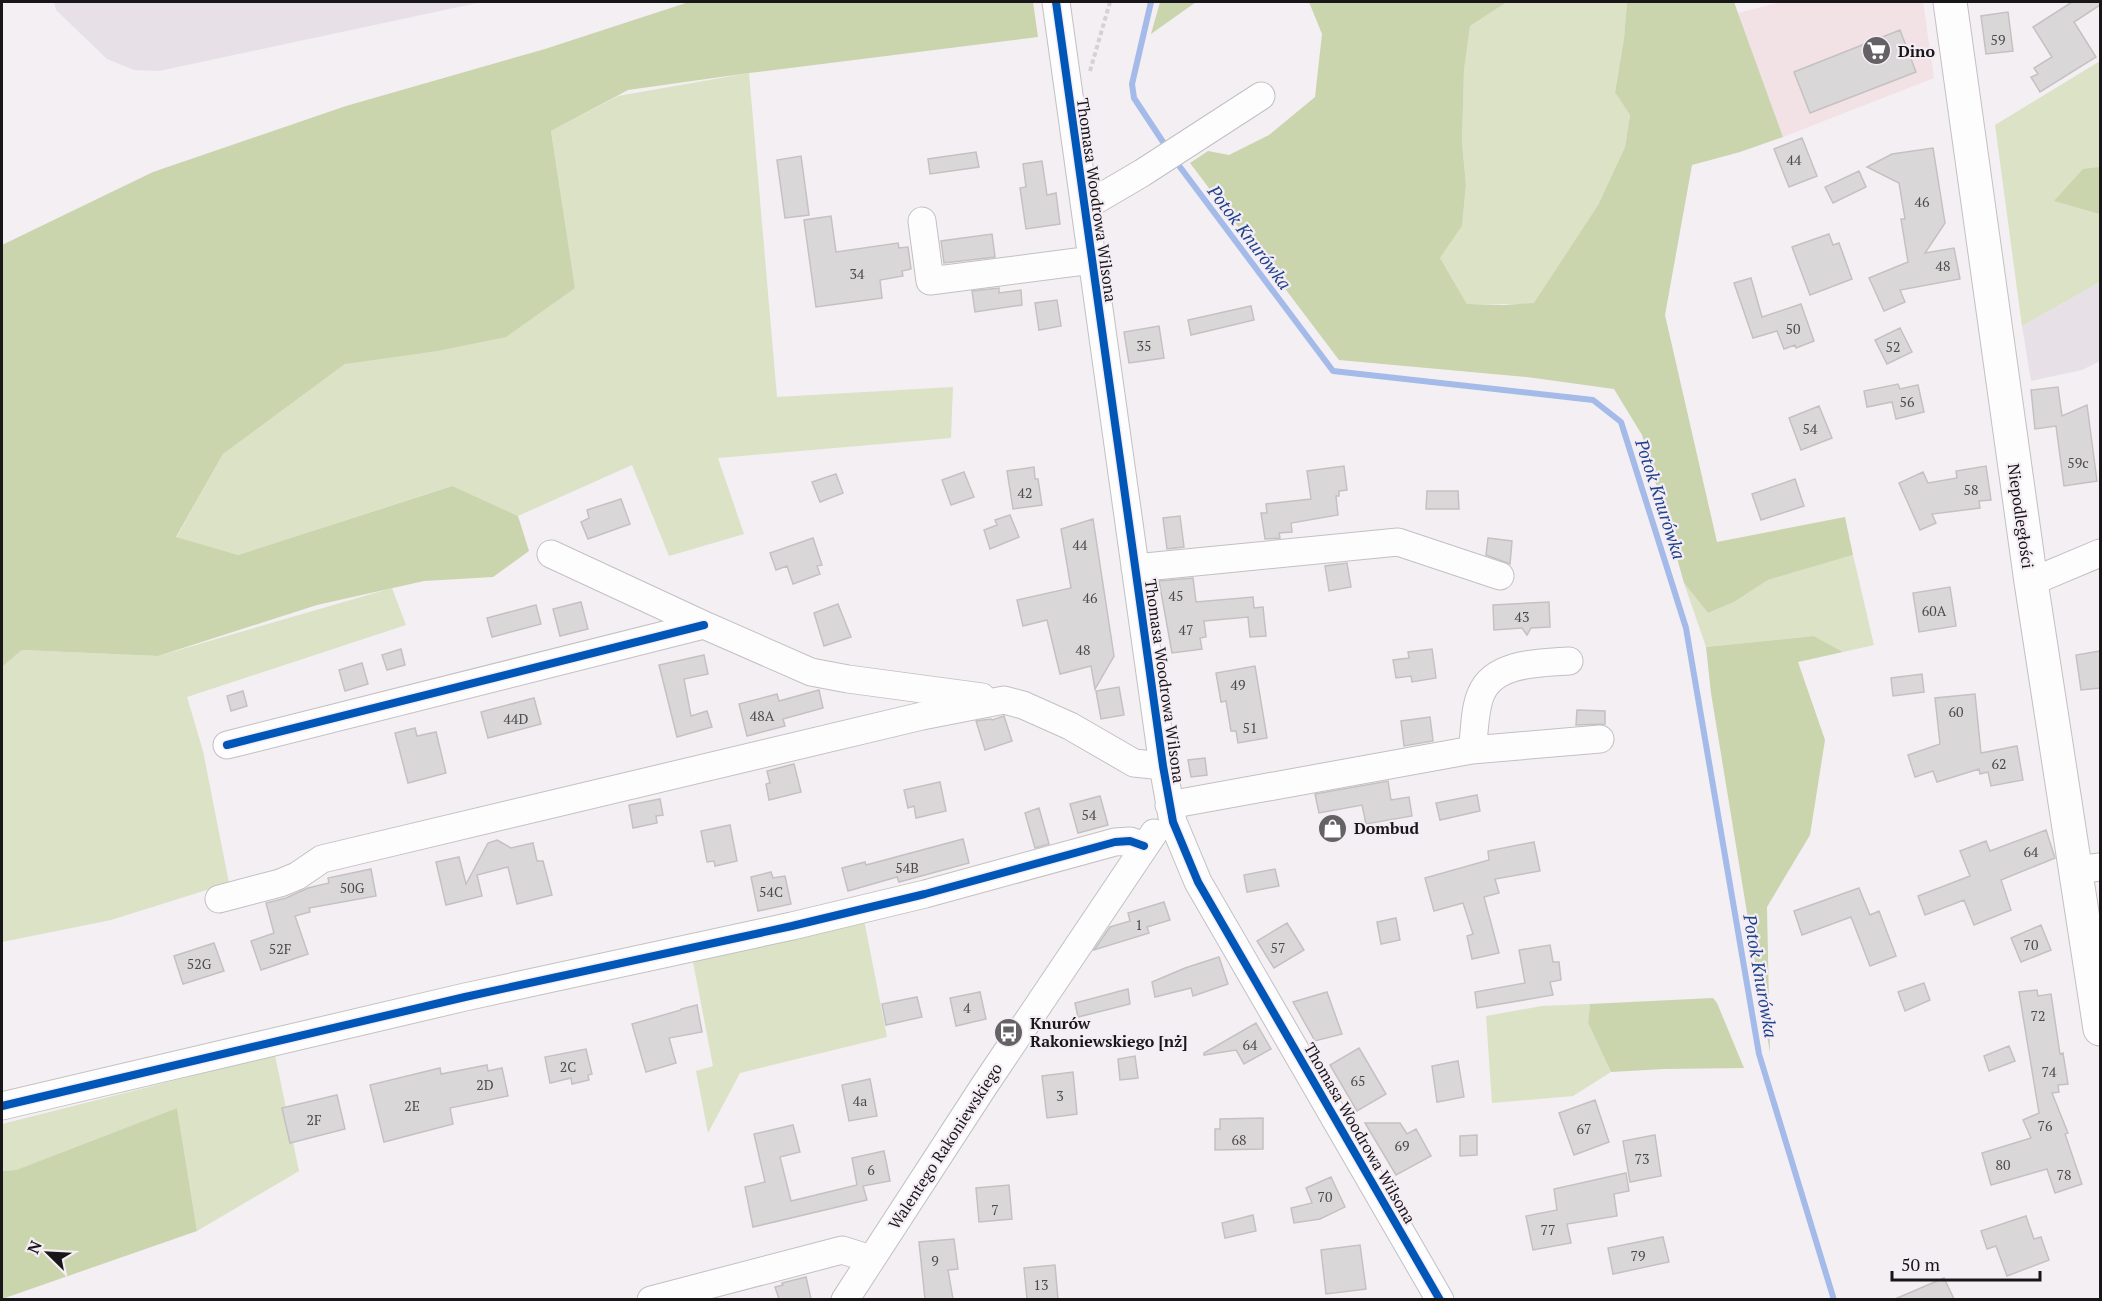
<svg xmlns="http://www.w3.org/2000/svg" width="2102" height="1301" font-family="'PT Serif',serif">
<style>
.commercial{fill:#f2e2e5}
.built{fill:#e8e0e7}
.green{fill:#dbe2c6}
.forest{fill:#cad4ad}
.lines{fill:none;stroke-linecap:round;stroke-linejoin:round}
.stream{stroke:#a4bbe9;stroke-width:6}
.building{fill:#dad7d8;stroke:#c5c1c2;stroke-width:1.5}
.minor-casing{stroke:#c3c0c3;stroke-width:29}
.major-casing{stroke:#c3c0c3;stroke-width:35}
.path{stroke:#d4d3d4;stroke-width:4;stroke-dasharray:4.5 3;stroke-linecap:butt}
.minor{stroke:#fdfdfd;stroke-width:27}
.major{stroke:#fdfdfd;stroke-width:33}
.cycleway-casing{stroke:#f5edf4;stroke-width:11}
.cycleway{stroke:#0057b8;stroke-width:8}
.labels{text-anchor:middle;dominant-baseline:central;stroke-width:4.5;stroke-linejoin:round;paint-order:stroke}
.number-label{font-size:14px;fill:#4c494c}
.poi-label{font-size:16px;font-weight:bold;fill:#191619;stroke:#f5edf4;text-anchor:start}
.street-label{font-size:16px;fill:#191619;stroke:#f5edf4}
.water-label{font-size:18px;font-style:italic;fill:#1e438e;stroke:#f5edf4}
</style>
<rect width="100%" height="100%" fill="#f3eff3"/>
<path class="commercial" d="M1781,2H1923L1934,78L1783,137L1738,13Z"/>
<path class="built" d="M54,2H482L159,71L134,70L107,59L56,10Z
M2100,282V361L2082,370L2031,381L2022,326Z"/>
<path class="green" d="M1507,2H1627L1624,38L1615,91L1630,115L1625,147L1598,205L1534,304H1467L1440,258L1462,226L1466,185L1462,142L1464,70L1470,26Z
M2100,61V282L2022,326L1995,125Z
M749,73L777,397L953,387L951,438L718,458L744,534L669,556L632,465L518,516L451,486L238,555L176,538L223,454L345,364L575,288L551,131L618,96Z
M1853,555L1874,645L1843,652L1814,636L1706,647L1684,583L1708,613L1734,602L1768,580Z
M392,588L406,625L187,697L203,751L229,883L111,920L2,942V667L22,650L158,656Z
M864,920L887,1037L740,1073L708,1133L696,1071L713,1066L692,957Z
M1590,1004L1588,1023L1611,1072L1573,1096L1492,1103L1486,1016L1542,1006Z
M275,1055L299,1171L197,1231L177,1108L16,1170L2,1171V1124Z"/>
<path class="forest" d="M689,2H1033L1038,37L749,73L628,90L551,131L575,288L506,337L437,351L345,364L223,454L176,537L238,555L452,486L518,516L529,551L493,577L424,581L317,605L158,656L22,650L2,667V245L153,172L346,106L545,49Z
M1160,2H1196L1151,34Z
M1309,2H1507L1470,26L1464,70L1462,142L1466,185L1462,226L1440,258L1467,304L1504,305L1534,303L1598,205L1625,147L1630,115L1615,92L1624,38L1627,2H1734L1783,137L1740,152L1692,165L1665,315L1717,542L1845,517L1853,555L1768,580L1734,602L1708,613L1684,583L1642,435L1614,389L1527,377L1339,360L1190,163L1208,151L1229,155L1269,135L1315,97L1322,34Z
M2100,167V214L2054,201L2083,169Z
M1814,636L1843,652L1798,662L1825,740L1810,835L1767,907L1770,1053L1711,693L1706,647Z
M1713,998L1717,1003L1744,1068L1664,1069L1611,1072L1588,1023L1590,1004Z
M177,1108L197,1231L2,1299V1171L16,1170Z"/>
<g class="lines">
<path class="stream" d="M1151,2L1132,84L1134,98L1167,148
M1174,159L1333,371L1593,400L1621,422L1686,628L1759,1054L1834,1300"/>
</g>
<path class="building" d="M2072,2H2100V5L2074,22L2096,57L2040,92L2031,77L2038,74L2034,68L2052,57L2033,27Z
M2008,12L2013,51L1986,54L1981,16Z
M1900,30L1916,72L1810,113L1794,72Z
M1802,138L1817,176L1789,187L1774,149Z
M1933,148L1945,223L1925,253L1954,248L1960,279L1900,290L1905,302L1884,311L1869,278L1908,262L1901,219H1905L1899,183L1867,167L1892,154Z
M976,152L979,167L930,174L928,159Z
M801,156L809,215L785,218L777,160Z
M1042,161L1047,195L1056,193L1060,224L1026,229L1020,188L1026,187L1023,164Z
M1859,171L1866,187L1833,203L1825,187Z
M831,216L836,252L898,243L899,248L908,247L911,269L902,271L903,276L880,280L882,298L816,307L804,220Z
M992,234L995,257L944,263L941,241Z
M1829,234L1833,245L1839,243L1852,279L1810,295L1792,247Z
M1751,278L1762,317L1801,304L1814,341L1796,348L1795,345L1784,349L1777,331L1753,338L1734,283Z
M999,288V293L1021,290L1022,305L975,312L972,291Z
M1057,300L1061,326L1039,330L1035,303Z
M1251,306L1254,320L1191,335L1188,320Z
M1159,326L1164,358L1129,363L1124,332Z
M1900,328L1912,352L1887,364L1875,340Z
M1898,384L1900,389L1918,385L1924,412L1896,419L1892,402L1867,407L1864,391Z
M2058,387L2062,416L2087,405L2097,481L2064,486L2056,426L2035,429L2031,390Z
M1819,406L1832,438L1801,450L1789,418Z
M1344,466L1347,490L1339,491V496H1336L1338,515L1291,523L1292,532L1279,533L1280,538L1265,539L1261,513H1267L1266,504L1311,499L1307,471Z
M1986,466L1991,500L1979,501L1980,508L1932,514L1936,523L1920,530L1899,483L1923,472L1928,483L1957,478L1956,471Z
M1034,467L1035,479H1038L1042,505L1013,509L1007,471Z
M964,472L974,497L951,505L942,480Z
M836,474L843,493L820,502L812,482Z
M1795,479L1804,506L1761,520L1752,494Z
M1427,491H1458L1459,509H1426Z
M621,499L630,524L588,539L581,522L589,518L587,510Z
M1010,515L1019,537L990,549L984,530L997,525L995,520Z
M1180,516L1184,547L1167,549L1163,518Z
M1093,519L1114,656L1095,689L1091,666L1060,674L1047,620L1023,626L1017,600L1071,588L1061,529Z
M813,538L822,565L817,566L820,574L793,584L787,566L776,570L770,553Z
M1488,538L1512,541L1510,564L1486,555Z
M1347,563L1351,587L1329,591L1325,566Z
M1193,578L1196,602L1253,597L1254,608L1263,607L1266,636L1250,637L1248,617L1204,621L1206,637L1200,638L1202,649L1172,653L1159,581Z
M1950,587L1956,626L1919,632L1913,593Z
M581,602L588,629L560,636L553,609Z
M1549,602L1550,627L1531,628L1527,635L1522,628L1494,630L1493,605Z
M838,604L851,637L824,646L814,613Z
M536,605L541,624L492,637L487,618Z
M401,649L405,665L387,670L382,655Z
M1432,649L1436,678L1412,682L1411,676L1396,678L1393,660L1409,658L1408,652Z
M2100,651V688L2081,690L2076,655Z
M704,655L708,674L684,679L691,716L707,711L712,727L677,737L659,665Z
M362,663L368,684L345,691L339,670Z
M1255,666L1267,738L1238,743L1236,731H1231L1226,701L1221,702L1216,673Z
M1922,674L1924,692L1893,696L1891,678Z
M1119,687L1124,715L1101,719L1096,691Z
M819,690L823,708L783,719L785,726L747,736L739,704L777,694L779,701Z
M243,691L247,706L231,711L227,696Z
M1975,694L1981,753L2017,746L2023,780L1991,786L1988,772L1980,774L1979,769L1937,782L1933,771L1915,777L1908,755L1940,744L1935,698Z
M534,698L541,724L488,738L481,712Z
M1577,710L1605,711V724L1576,725Z
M1004,716L1012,741L985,750L976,721L991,719L992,720Z
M1430,717L1433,741L1404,746L1401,721Z
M415,728L417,736L436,732L446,773L408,783L395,733Z
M1205,758L1207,775L1191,777L1188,760Z
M794,764L801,792L769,800L766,784L770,783L767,771Z
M1388,781L1391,800L1409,797L1412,816L1366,824L1362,805L1319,813L1315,794Z
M940,782L946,811L916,818L914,806L908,808L904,790Z
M1477,795L1480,811L1440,820L1436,803Z
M1100,796L1108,825L1078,833L1070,804Z
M660,799L663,815L656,816L657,823L633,828L629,805Z
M1039,808L1049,844L1035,848L1025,813Z
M730,825L737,861L715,866L714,861L707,862L701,831Z
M2046,830L2055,858L2001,880L2011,910L1974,925L1964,900L1925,915L1918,896L1970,876L1960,851L1986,841L1990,851Z
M963,839L969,863L899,882L897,877L848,891L842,868L865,862L866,865Z
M497,840L511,848L533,843L537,861H543L552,895L517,904L508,867L477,875L482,896L446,905L436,862L459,857L466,884L488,843Z
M1534,842L1540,871L1495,879L1499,893L1484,897L1499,953L1472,959L1467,936L1473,934L1463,903L1434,911L1425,878L1489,860L1488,851Z
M371,869L376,896L309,908L310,912L295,916L308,954L261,970L251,941L274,933L266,903L286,898L308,888L329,883L328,878Z
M1275,869L1279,886L1247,892L1244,875Z
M771,872L773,878L785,876L791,904L758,911L751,877Z
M1859,888L1870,915L1879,911L1896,956L1870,966L1851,917L1802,935L1794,911Z
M1164,902L1170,920L1147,927L1149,933L1094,950L1110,927L1130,921L1128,913Z
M1396,918L1400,940L1381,944L1377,922Z
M1287,923L1304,950L1274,968L1257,941Z
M2041,925L2051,950L2021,962L2011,938Z
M214,943L224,971L183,984L174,956Z
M1550,945L1553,962H1559L1561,980L1550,982L1553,995L1477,1008L1475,992L1525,983L1519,950Z
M1219,957L1228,984L1193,996L1191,988L1155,997L1152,982L1185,968Z
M1924,983L1930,1000L1905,1011L1898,992Z
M1128,989L1130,1004L1078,1017L1075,1003Z
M2037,990L2038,996L2051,994L2060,1054L2063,1053L2068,1084L2058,1085L2059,1092L2052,1093L2068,1133L2065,1134L2082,1184L2055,1193L2047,1169L1991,1185L1982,1153L2031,1138L2023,1120L2039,1113L2019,992Z
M980,992L986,1019L956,1026L950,998Z
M1327,992L1342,1034L1315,1041L1293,1002Z
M917,997L922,1017L886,1025L882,1004Z
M697,1005L702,1032L669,1038L676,1063L646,1072L632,1024L681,1010V1009Z
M1256,1023L1271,1049L1244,1064L1236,1050L1204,1055V1053Z
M2009,1046L2015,1061L1989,1071L1984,1056Z
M1359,1048L1386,1094L1357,1111L1330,1065Z
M586,1049L592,1074L588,1075L589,1080L572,1084L571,1078L550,1083L545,1057Z
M1135,1056L1138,1078L1120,1080L1118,1059Z
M1458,1061L1464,1097L1437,1102L1432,1066Z
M487,1065L488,1071L502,1068L508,1096L450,1108L453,1124L384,1142L370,1085L440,1068L441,1074Z
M1073,1072L1077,1114L1047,1118L1042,1076Z
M870,1079L877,1116L849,1121L842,1085Z
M337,1095L345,1129L290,1143L282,1108Z
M1595,1100L1609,1142L1574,1155L1559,1113Z
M1263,1118V1149L1215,1150V1129H1220V1119Z
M1365,1123H1400L1407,1134L1416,1129L1431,1156L1396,1175Z
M793,1125L800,1152L780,1157L791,1201L857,1185L852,1158L884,1151L890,1181L863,1186L867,1200L753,1227L745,1187L765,1182L754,1134Z
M1477,1135V1155L1460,1156V1136Z
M1655,1135L1661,1176L1630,1182L1623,1141Z
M1626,1173L1629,1191L1614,1194L1617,1216L1567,1224L1571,1243L1533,1250L1526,1216L1557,1210L1554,1189Z
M1331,1177L1345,1207L1320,1219L1294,1223L1291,1208L1312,1203L1306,1188Z
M1009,1185L1012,1219L979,1222L976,1188Z
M1253,1215L1256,1231L1225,1238L1222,1223Z
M2026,1216L2034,1239L2041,1237L2049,1260L2007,1276L1996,1246L1987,1249L1981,1231Z
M1663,1237L1669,1262L1613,1274L1608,1248Z
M954,1239L958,1269L948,1270L953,1299H925L919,1242Z
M1360,1245L1366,1289L1326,1294L1321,1250Z
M1055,1265L1058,1299H1027L1024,1268Z
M806,1277L811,1299H779L775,1287L783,1285L782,1283Z
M1944,1278L1954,1299H1895Z"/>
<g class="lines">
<defs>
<path id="minor" d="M1056,2L1163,766L1173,822L1198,882L1440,1300
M1084,202L1096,200L1142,173L1261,96
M922,221L930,281L1092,260
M551,554L704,625L811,672L848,679L982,697
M1135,568L1398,542L1500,576
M2031,582L2100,553
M227,745L704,625
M1472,750C1475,732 1474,710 1481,694C1494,662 1540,663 1569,661
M1169,805L1472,750L1600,739
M2076,870L2100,867
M219,899L280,883L297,876L322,859L922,716L1004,700L1023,705L1070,726L1134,763L1163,766
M2,1106L465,997L792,926L925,894L1115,842L1130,841L1144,846
M651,1300L842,1250L871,1259
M845,1300L984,1086L1154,833"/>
<path id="major" d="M1950,2L2031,582L2100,1029"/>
</defs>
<use href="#minor" class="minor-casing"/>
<use href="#major" class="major-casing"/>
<path class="path" d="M1090,71L1110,2"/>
<use href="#minor" class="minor"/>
<use href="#major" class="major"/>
<defs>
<path id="cycleway" d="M1056,2L1163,766L1173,822L1198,882L1440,1300
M227,745L704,625
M2,1106L465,997L792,926L925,894L1115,842L1130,841L1144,846"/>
</defs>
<use href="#cycleway" class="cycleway-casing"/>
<use href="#cycleway" class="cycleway"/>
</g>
<defs>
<symbol id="supermarket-disc" viewBox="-11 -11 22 22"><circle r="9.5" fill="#656265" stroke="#f5edf4"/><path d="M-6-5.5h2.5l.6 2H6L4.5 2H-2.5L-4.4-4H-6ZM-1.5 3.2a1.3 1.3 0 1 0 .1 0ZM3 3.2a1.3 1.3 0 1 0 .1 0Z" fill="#fff"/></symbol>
<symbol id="shop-disc" viewBox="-11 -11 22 22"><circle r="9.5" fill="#656265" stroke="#f5edf4"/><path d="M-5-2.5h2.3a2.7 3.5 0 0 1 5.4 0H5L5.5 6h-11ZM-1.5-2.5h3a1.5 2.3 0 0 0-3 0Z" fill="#fff"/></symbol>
<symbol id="bus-disc" viewBox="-11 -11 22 22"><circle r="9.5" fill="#656265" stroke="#f5edf4"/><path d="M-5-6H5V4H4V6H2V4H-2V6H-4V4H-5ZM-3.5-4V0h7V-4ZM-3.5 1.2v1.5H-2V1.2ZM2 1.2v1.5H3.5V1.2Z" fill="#fff"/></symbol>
</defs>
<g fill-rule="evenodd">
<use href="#supermarket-disc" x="1860" y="34" width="33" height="33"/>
<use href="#shop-disc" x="1316" y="812" width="33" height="33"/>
<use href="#bus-disc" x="992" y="1016" width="33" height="33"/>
</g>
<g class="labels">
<g class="number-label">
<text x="1998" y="39">59</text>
<text x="1794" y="159">44</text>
<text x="1922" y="201">46</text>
<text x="1943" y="265">48</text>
<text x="857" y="273">34</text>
<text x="1793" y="328">50</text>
<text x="1144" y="345">35</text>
<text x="1893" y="346">52</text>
<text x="1907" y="401">56</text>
<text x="1810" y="428">54</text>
<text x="2078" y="462">59c</text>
<text x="1971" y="489">58</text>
<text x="1025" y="492">42</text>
<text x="1080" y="544">44</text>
<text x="1176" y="595">45</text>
<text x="1090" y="597">46</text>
<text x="1934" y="610">60A</text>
<text x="1522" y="616">43</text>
<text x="1186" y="629">47</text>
<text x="1083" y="649">48</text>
<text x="1238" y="684">49</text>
<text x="1956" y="711">60</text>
<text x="762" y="715">48A</text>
<text x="516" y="718">44D</text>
<text x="1250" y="727">51</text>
<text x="1999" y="763">62</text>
<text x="1089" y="814">54</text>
<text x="2031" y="851">64</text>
<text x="907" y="867">54B</text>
<text x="352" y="887">50G</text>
<text x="771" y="891">54C</text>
<text x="1139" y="924">1</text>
<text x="2031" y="944">70</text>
<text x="1278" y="947">57</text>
<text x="280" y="948">52F</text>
<text x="199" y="963">52G</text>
<text x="967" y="1007">4</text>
<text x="2038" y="1015">72</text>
<text x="1250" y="1044">64</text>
<text x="568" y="1066">2C</text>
<text x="2049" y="1071">74</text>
<text x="1358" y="1080">65</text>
<text x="485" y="1084">2D</text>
<text x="1060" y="1095">3</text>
<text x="860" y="1100">4a</text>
<text x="412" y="1105">2E</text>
<text x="314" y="1119">2F</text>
<text x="2045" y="1125">76</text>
<text x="1584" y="1128">67</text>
<text x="1239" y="1139">68</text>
<text x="1402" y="1145">69</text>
<text x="1642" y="1158">73</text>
<text x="2003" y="1164">80</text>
<text x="871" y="1169">6</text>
<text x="2064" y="1174">78</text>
<text x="1325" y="1196">70</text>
<text x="995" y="1209">7</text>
<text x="1548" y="1229">77</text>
<text x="1638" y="1255">79</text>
<text x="935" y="1260">9</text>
<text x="1041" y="1284">13</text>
</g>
<g class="poi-label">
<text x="1898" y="51">Dino</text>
<text x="1354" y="828">Dombud</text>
<text x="1030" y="1023">Knurów<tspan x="1030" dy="18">Rakoniewskiego [nż]</tspan></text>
</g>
<g class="street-label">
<text transform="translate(1097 200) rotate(82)">Thomasa Woodrowa Wilsona</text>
<text transform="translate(2021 516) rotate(82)">Niepodległości</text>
<text transform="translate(1165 681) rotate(82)">Thomasa Woodrowa Wilsona</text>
<text transform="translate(1360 1133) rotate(60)">Thomasa Woodrowa Wilsona</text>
<text transform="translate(945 1146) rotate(-57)">Walentego Rakoniewskiego</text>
</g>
<g class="water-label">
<text transform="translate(1250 237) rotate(53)">Potok Knurówka</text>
<text transform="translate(1661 499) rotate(72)">Potok Knurówka</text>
<text transform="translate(1761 976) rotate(80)">Potok Knurówka</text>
</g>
</g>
<rect width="2102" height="1301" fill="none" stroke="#191619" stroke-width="6"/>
<g transform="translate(48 1253) rotate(294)" stroke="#f5edf4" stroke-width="4.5" paint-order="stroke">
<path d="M0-4.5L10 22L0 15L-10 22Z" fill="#191619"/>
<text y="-9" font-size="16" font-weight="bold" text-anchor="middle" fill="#191619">N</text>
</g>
<path d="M1892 1271v9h148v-9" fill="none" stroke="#191619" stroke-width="3"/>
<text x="1901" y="1271" font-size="18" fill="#191619" stroke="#f5edf4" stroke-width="4.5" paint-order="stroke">50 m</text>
</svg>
